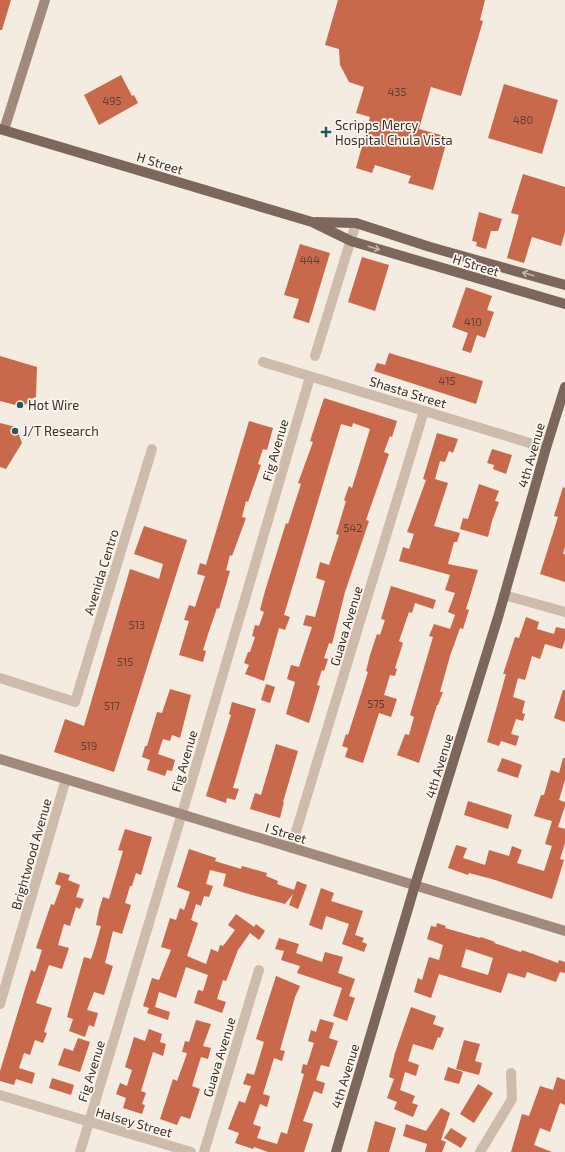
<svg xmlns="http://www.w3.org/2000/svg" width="565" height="1152" font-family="'Exo 2',sans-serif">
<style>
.building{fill:#c8694b;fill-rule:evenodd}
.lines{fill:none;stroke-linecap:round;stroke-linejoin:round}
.street{stroke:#cdbbac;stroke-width:10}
.secondary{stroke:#a18a7d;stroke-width:10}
.primary{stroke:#7d675c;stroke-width:10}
.oneway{stroke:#c2b5ac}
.poi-dot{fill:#1f5a5e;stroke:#fbf5ee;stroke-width:1.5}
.labels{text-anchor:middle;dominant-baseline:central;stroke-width:3.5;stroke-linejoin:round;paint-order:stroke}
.number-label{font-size:11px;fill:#5e3e33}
.poi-label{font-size:13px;fill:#3b302b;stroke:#fbf5ee;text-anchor:start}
.street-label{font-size:13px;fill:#3b302b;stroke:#fbf5ee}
</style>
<rect width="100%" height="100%" fill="#f4ebe1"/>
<path class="building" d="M0,0H11L2,30H0Z
M338,0H485L480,20L483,21L461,96L431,87L419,129L448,137L433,190L408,183L411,176L375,165L372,173L356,168L370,117L356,113L364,87L349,82L340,65L339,49L325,45Z
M121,75L132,96L134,95L138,103L99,125L84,95Z
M504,84L558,100L542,154L488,138Z
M523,174L565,187V232L561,246L532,237L524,263L507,258L519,215L511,213Z
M479,212L502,219L498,231H491L486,249L476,246L477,242L472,241Z
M300,244L330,253L309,323L293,318L299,299L284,295Z
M362,257L389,265L375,311L348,302Z
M466,287L492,296L487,310L494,312L485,338L477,335L471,353L462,350L468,333L452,327Z
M389,353L483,381L476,404L374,371L377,363L385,365Z
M0,356L37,367L36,397L31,399L23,407L0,401Z
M324,398L397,421L392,437L390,436L384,452L389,454L366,520L369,521L345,592L332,644L329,643L324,658L328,659L324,671L322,670L317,685L320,686L309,723L286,714L295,682L287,679L291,665L299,667L307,642L312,627L303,625L306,615L315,617L325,581L316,578L320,562L329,565L339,535L336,534L346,501L344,500L349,486L352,488L370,429L353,423L352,427L341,424L284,615L290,617L285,630L279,628L264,681L245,674L249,665L244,663L248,652H250L255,637L252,636L255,625L259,626L264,612L260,610L265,591L286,523L288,524L301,484L298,483L313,442L310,441Z
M249,421L273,428L267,450L263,449L258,464L261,465L248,502L246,501L242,517L246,518L232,556L230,555L226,570L230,571L219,609L217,608L208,634L203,650L206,651L203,662L179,655L189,621L184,620L189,605L195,607L205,576L197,574L200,563L206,565Z
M0,423L16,427L22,443L6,469L0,467Z
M437,433L458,439L453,453L449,451L445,462L440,461L435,479L448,483L434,526L460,533L457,542H454L448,564L478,570L466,609L469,610L463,629L460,628L450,656L440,692H443L438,705H437L419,763L397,755L405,734L409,735L414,717L410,715L433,637L429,636L434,624L450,629L455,615L448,612L455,593L445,590L450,575L399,561L403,547L409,549L414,534L407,532L426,480L423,479Z
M492,449L512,455L506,474L493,469L494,465L487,463Z
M479,484L499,491L495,501L499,502L492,521L488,537L460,529L463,518L468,519Z
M563,487L565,488V547L563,554H565V582L540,574L558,517L554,516Z
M144,526L187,540L114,772L54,752L65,719L84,726L130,569L159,579L163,564L134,554Z
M391,586L436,600L433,609L415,603L412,613L409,612L399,641L403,643L395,668L397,669L395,676L390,675L384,695L397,699L391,717L379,713L363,763L345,757L348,748L342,746L346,734L348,735L368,672L366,671L370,655L377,634L380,635L385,620L381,619Z
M526,617L539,622L537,629L554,634L556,627L565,629V640L562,649L545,644L540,659L532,656L525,680L518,678L513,697L525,701L522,713L525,714L523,721L516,719L511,734L519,736L516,746L501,741L499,746L487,742L506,674H503L507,662L515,637L519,638Z
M266,684L275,687L270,703L261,700Z
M170,689L191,695L180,738L172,735L170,741L163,739L158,754L175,760L172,771L167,770L165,776L147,770L150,760L142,757L145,746H147L157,712L162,713Z
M563,690H565V722L554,718Z
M232,702L256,709L233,788L239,789L235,800L227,798L226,803L206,796L231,715L229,714Z
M276,744L298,751L283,802H284L280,818L250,809L255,793L261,795Z
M502,758L522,765L518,778L497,771Z
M563,758H565V780L559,800L565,802V806L558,827L565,829V843L560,859L564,860L552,899L492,879L469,873L468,875L448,868L456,845L467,848L463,858L485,865L489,850L509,856L512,846L522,850L517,863L544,871L552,846L545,844L552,821L534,816L541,795H544L551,770L559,773Z
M468,801L512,815L508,829L464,815Z
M125,829L152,837L141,875L136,873L132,886H130L125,903L131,905L122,934L113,931L105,963L113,966L104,995L94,992L87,1010L98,1013L94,1027L89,1025L85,1037L69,1031L73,1019L67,1017L84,957L91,959L95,947L101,926L96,925L99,910L103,897L109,899L123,851L118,850Z
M189,849L216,858L215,861L241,869L242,866L267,873L266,876L278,881L277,884L294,890L297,881L307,885L298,909L289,905L293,894L285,904L245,893L223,886L226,874L210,870L206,884L213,886L209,897L204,896L201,906L196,904L191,920L198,923L187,956L206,964L211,949L218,952L220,945L223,946L235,930L228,925L236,914L254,927L256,924L265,931L259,940L250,933L238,950L226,981L223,980L217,999L226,1002L222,1013L194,1003L198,990L203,991L208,975L186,967L176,998L159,992L155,1007L170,1012L168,1020L147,1013L149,1008L143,1006L152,978L159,980L171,950L161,947L170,918L176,920L180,908L184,910L190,892L177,887Z
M59,872L70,875L68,880L80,885L76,897L84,899L80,909L76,907L70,926L64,924L58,945L69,948L62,969L49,965L36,1003L52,1008L44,1032L47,1033L43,1043L35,1040L30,1055L24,1053L19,1068L35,1073L32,1084L16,1079L14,1085L0,1081V1071L25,989L31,970L35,972L42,950L36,948L51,904L54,905L61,886L55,884Z
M321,888L334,893L331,901L363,911L355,935L364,938L362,942L367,944L364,952L342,944L349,924L326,916L322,930L309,925Z
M437,923L446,926L445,928L480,938L481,937L495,942L494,943L521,952L522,950L558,963L559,960L565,962V973L560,972L556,982L527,972L525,978L508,973L501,993L439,974L431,998L414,992L418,978L422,980L429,957L439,960L443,945L427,939L431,926L436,927ZM466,949L493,958L488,975L461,967Z
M279,938L299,944L296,953L322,962L325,952L343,957L338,973L355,979L349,996L355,998L347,1021L333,1016L342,988L297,973L300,966L281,960L284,951L275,949Z
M276,976L300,986L295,997L280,1050L285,1051L282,1061L274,1058L263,1094L270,1096L267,1107L260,1104L253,1124L261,1127L257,1138L277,1144L281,1132L287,1134L304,1074L301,1073L303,1064L307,1065L314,1043L308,1041L311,1030L316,1032L320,1019L334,1023L329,1038L338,1041L329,1067L321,1065L316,1080L325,1083L322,1094L314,1091L303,1121L313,1124L304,1152H268L254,1147L253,1149L235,1143L239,1133L228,1129L239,1101L245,1103L251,1086L243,1084L247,1073L254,1075L264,1042L256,1039Z
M411,1007L436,1016L433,1024L444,1028L440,1038L438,1037L433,1050L413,1044L408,1061L419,1065L416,1076L405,1072L400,1090L415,1096L412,1103L418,1105L413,1117L394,1109L397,1102L387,1098L394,1079L389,1077L395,1053Z
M196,1020L211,1024L203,1046L211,1048L208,1059L201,1057L192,1086L200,1089L190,1119L181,1116L177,1125L160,1119L173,1079L177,1081L184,1062L187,1053L182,1052L185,1041L189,1042Z
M149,1029L162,1034L160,1042L166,1044L163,1056L153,1052L141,1091L146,1093L142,1104L145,1105L142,1114L123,1108L126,1098L116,1094L120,1083L127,1086L132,1070L125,1067L134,1037L145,1041Z
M78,1038L90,1042L80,1072L58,1065L64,1048L73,1051Z
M464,1040L480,1044L475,1061L482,1063L479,1075L456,1069Z
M448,1067L463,1072L459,1084L444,1080Z
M557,1077L565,1080V1105L560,1103L550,1132L540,1128L534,1145L552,1152H511L522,1114L529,1116L540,1086L553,1090Z
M52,1078L74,1085L71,1095L49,1088Z
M478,1084L493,1093L474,1123L460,1114Z
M441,1108L450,1113L441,1140L446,1142L442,1152H425L427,1144L403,1136L406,1124L426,1131Z
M375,1121L396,1128L389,1152H367Z
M451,1128L467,1138L461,1148L444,1138Z"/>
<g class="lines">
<path class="street" d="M315,356L356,223
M263,362L546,448
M504,595L565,612
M0,678L75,702L152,449
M291,848L424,411
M0,1004L66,779
M0,1095L191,1152
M80,1152L186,800L310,377
M204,1152L259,970
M480,1152L512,1099L511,1073"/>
<path class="secondary" d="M4,130L45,0
M0,759L565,931"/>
<path class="primary" d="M0,129L312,222L351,241L565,304
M316,222L356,223L430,247L565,285
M336,1152L415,885L499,614L546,448L565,387"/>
</g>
<defs><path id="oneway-shaft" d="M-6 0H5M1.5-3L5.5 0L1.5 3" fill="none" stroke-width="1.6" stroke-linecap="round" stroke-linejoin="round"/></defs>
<g class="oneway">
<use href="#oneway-shaft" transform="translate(374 248) rotate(17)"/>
<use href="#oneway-shaft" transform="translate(528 274) rotate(-163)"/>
</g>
<g class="poi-dot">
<path d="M324 126h4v4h4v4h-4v4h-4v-4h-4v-4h4z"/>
<circle cx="20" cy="405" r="4"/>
<circle cx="15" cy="431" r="4"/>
</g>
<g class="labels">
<g class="number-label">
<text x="397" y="91">435</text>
<text x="112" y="100">495</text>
<text x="523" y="119">480</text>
<text x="310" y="259">444</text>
<text x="473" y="321">410</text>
<text x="447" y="380">415</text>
<text x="353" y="527">542</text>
<text x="137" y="624">513</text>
<text x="125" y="661">515</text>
<text x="376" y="703">575</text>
<text x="112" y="705">517</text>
<text x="89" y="745">519</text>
</g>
<g class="poi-label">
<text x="335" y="125">Scripps Mercy<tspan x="335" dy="15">Hospital Chula Vista</tspan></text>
<text x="28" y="405">Hot Wire</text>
<text x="23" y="431">J/T Research</text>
</g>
<g class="street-label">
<text transform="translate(160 163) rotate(17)">H Street</text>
<text transform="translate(476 265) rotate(17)">H Street</text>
<text transform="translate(408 392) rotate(17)">Shasta Street</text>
<text transform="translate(275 450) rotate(-74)">Fig Avenue</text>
<text transform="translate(531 455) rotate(-74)">4th Avenue</text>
<text transform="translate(101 572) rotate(-73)">Avenida Centro</text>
<text transform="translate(346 626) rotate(-73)">Guava Avenue</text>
<text transform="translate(184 761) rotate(-74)">Fig Avenue</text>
<text transform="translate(439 766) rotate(-73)">4th Avenue</text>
<text transform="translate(286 833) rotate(17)">I Street</text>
<text transform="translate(31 854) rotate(-74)">Brightwood Avenue</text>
<text transform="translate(219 1057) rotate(-73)">Guava Avenue</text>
<text transform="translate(91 1071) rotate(-73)">Fig Avenue</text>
<text transform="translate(345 1076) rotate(-73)">4th Avenue</text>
<text transform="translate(134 1122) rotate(16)">Halsey Street</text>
</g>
</g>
</svg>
